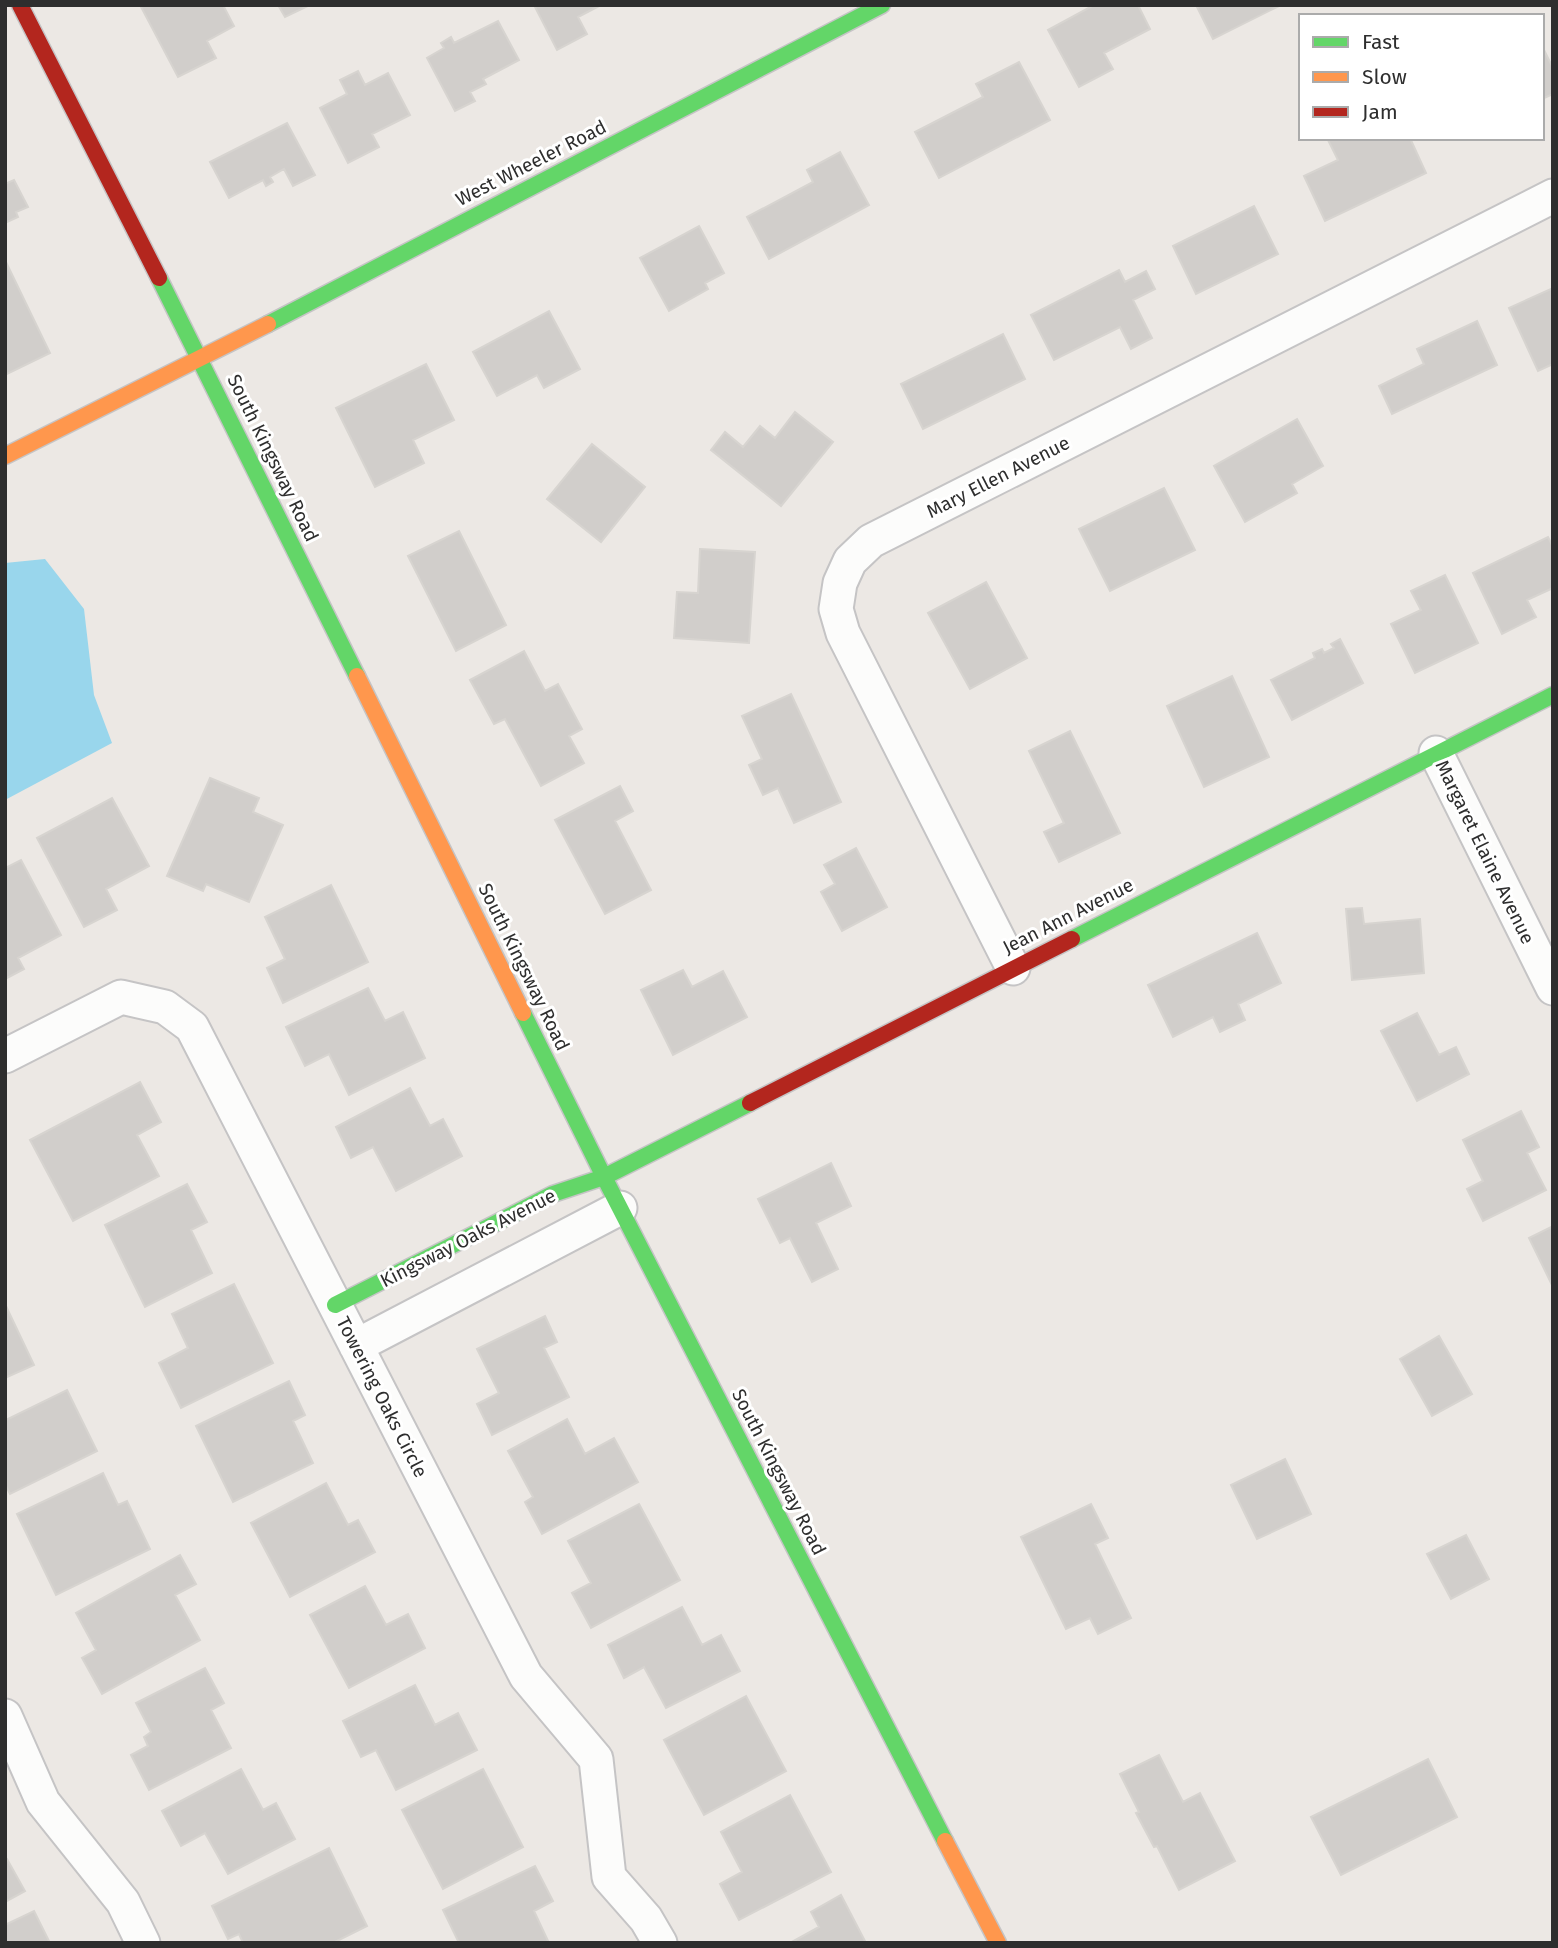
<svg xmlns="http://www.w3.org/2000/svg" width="1558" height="1948" font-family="'Fira Sans',sans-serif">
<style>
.water{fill:#99d6ec}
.building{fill:#d1cecb;stroke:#d7d4d0;stroke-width:2}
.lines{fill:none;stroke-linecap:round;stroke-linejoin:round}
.street-casing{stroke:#c5c4c5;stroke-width:37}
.fast-casing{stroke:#c5c4c5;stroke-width:19}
.slow-casing{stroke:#c5c4c5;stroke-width:19}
.jam-casing{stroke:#c5c4c5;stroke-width:19}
.street{stroke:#fcfcfb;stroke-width:33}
.fast{stroke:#63d668;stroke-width:16}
.slow{stroke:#ff974d;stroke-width:16}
.jam{stroke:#b3261e;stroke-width:16}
.labels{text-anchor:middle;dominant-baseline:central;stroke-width:6;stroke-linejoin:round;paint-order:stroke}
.street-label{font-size:19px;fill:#2e2e2e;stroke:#fff}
</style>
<rect width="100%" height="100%" fill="#ece8e4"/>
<path class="water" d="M45,559L84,609L94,695L112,743L5,800V563Z"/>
<path class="building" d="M140,5H223L234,26L207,41L216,58L178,77Z
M278,5H307L308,6L285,17Z
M534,5H601L578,17L587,34L557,50Z
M1094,5H1138L1150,29L1104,53L1113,69L1079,87L1048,30Z
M1196,5H1281L1213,39Z
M498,21L519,60L483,79L486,84L470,92L475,101L455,111L427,58L444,48L441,43L451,37L454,43Z
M1542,46L1553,68V94L1542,99Z
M1019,62L1050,120L939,178L915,132L983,97L976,84Z
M358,71L365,85L388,73L410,115L372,134L379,147L348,163L320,108L347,94L340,80Z
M287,123L315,175L293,186L284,169L270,177L273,182L266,186L263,180L229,198L210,162Z
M1327,138H1410L1426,173L1325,221L1304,176L1338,160Z
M840,152L869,205L769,259L747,217L813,182L807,170Z
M14,180L28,207L16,212L18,217L5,223V184Z
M1254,206L1278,254L1196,294L1173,246Z
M699,226L724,273L705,283L708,289L669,311L640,258Z
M5,260L50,353L5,375Z
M1119,270L1125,282L1146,271L1155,289L1133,300L1152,338L1131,349L1120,327L1054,360L1031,315Z
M1553,288V364L1538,371L1509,308Z
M549,311L580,369L544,388L537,375L497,396L473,352Z
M1477,321L1497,365L1392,414L1379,386L1424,364L1417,349Z
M1003,334L1025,379L923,429L901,384Z
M426,364L454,420L413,440L424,463L375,487L336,408Z
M795,412L833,442L781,506L711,450L725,432L743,447L760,426L775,438Z
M1297,419L1323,466L1292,484L1297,493L1245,522L1214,466Z
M592,444L645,487L601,542L547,499Z
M1164,488L1195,550L1110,591L1079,529Z
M459,531L506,625L456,651L408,556Z
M1548,537L1553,547V588L1527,600L1536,617L1502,634L1473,573Z
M700,549L755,552L749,643L674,638L677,592L698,593Z
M1445,575L1478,643L1415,673L1391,624L1421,610L1411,591Z
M986,582L1027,658L970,689L928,613Z
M1340,639L1363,683L1292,720L1271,680L1315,658L1313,653L1322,649L1324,653L1334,648L1331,644Z
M524,651L545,691L558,684L582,729L569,736L584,763L541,786L505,719L494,724L470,680Z
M1232,676L1269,757L1204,787L1167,706Z
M791,694L841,802L794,823L778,788L763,795L749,765L762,759L742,716Z
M1070,731L1120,833L1059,862L1044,832L1064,823L1029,751Z
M210,778L259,798L253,812L283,825L249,902L206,884L203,891L167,876Z
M620,786L633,811L615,821L651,890L605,914L555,820Z
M112,798L149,866L106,889L117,910L84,927L37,838Z
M856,848L887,907L842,931L821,892L835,884L824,865Z
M21,860L61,935L18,958L24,969L5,979V868Z
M331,885L368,962L283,1003L267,968L285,959L265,917Z
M1362,908L1364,924L1420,919L1424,973L1352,980L1346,909Z
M1257,933L1281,983L1238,1004L1245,1020L1220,1032L1213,1017L1173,1037L1148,985Z
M683,970L692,987L723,971L747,1017L673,1055L641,990Z
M368,988L385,1021L403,1012L425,1058L349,1095L329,1054L305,1066L286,1027Z
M1417,1013L1439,1055L1456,1047L1469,1074L1417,1101L1381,1031Z
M140,1082L161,1122L137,1135L159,1176L73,1221L30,1140Z
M410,1088L430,1126L443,1119L462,1156L396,1191L373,1147L351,1158L336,1127Z
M1521,1111L1539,1147L1527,1153L1546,1190L1483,1221L1467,1189L1483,1181L1463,1140Z
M831,1163L851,1206L816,1223L838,1269L812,1282L790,1238L780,1243L758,1199Z
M187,1184L207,1222L191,1230L212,1273L145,1307L105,1225Z
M1553,1226V1287L1529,1238Z
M234,1284L273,1363L181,1408L159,1363L188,1348L172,1314Z
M5,1304L34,1365L5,1378Z
M545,1316L557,1342L544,1348L569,1397L492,1435L477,1404L499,1393L477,1349Z
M1439,1336L1472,1394L1432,1416L1400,1359Z
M289,1381L305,1415L293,1421L313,1463L233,1502L196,1426Z
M67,1390L97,1451L10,1494L5,1484V1419L6,1420Z
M567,1419L585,1454L614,1438L638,1482L542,1534L525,1502L533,1497L508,1451Z
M1285,1459L1311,1514L1257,1539L1231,1485Z
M103,1473L118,1505L127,1501L150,1549L56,1595L17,1514Z
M326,1483L348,1525L358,1520L375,1552L290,1597L251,1523Z
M639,1504L680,1580L591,1628L572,1593L591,1583L568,1541Z
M1091,1504L1108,1538L1095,1544L1131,1618L1098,1634L1090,1618L1066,1629L1021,1537Z
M1466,1535L1489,1579L1451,1599L1427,1554Z
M180,1555L196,1584L175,1595L200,1640L102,1694L82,1658L96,1650L76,1613Z
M365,1586L386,1625L408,1614L425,1648L349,1688L310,1615Z
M682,1607L702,1645L721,1635L740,1671L666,1708L644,1667L624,1678L608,1645Z
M205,1668L224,1703L211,1710L231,1748L149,1790L131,1755L148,1746L144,1737L151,1732L136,1703Z
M415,1685L435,1725L458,1713L477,1750L396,1790L376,1750L361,1757L343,1721Z
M746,1696L786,1771L704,1815L664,1740Z
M1159,1755L1183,1802L1200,1793L1235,1861L1179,1890L1157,1846L1154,1847L1136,1813L1139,1812L1120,1774Z
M1428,1759L1457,1817L1341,1875L1311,1817Z
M241,1769L263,1810L276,1803L295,1839L228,1874L205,1833L181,1846L162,1811Z
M483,1769L523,1847L443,1889L402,1810Z
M790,1795L831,1872L739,1920L720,1884L742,1872L721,1832Z
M329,1848L367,1926L333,1943H243L239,1934L228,1939L212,1906Z
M7,1859L25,1891L5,1902V1860Z
M535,1866L553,1901L534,1911L549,1943H459L443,1910Z
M841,1895L866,1943H790L819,1927L811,1912Z
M34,1911L50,1943H5V1925Z"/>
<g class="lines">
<defs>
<path id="street" d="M1436,753L1553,988
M1013,968L843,633L836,609L840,583L850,561L871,541L1553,196
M5,1056L121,997L165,1007L192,1027L526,1676L596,1759L609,1877L646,1919L660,1943
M356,1346L620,1208
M5,1716L43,1802L123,1902L143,1943"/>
<path id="fast" d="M159,278L357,676
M268,324L882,5
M1072,939L1553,695
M523,1013L604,1177L945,1841
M335,1305L553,1194L604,1177L750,1103"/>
<path id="slow" d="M5,456L268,324
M357,676L523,1013
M945,1841L998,1943"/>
<path id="jam" d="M20,5L159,278
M750,1103L1072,939"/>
</defs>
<use href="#street" class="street-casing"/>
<use href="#fast" class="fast-casing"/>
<use href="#slow" class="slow-casing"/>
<use href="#jam" class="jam-casing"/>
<use href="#street" class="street"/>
<use href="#fast" class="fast"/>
<use href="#slow" class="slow"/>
<use href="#jam" class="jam"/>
</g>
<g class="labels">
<g class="street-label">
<text transform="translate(531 163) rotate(-27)">West Wheeler Road</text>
<text transform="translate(273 458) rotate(64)">South Kingsway Road</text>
<text transform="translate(998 477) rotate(-27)">Mary Ellen Avenue</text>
<text transform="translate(1485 852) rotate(64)">Margaret Elaine Avenue</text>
<text transform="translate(1068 916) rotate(-27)">Jean Ann Avenue</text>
<text transform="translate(524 967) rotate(64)">South Kingsway Road</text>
<text transform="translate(468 1238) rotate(-27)">Kingsway Oaks Avenue</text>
<text transform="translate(382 1397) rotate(63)">Towering Oaks Circle</text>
<text transform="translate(779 1472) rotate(63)">South Kingsway Road</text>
</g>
</g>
<rect width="1558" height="1948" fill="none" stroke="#2e2e2e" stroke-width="14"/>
<rect x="1299" y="14" width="245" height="126" fill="#ffffff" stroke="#ababab" stroke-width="2"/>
<rect x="1313" y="37" width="35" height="10" fill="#63d668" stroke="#ababab" stroke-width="2"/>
<text x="1362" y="49" font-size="21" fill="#2e2e2e">Fast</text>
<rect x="1313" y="72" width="35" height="10" fill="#ff974d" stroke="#ababab" stroke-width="2"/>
<text x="1362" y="84" font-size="21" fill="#2e2e2e">Slow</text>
<rect x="1313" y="107" width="35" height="10" fill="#b3261e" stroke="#ababab" stroke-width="2"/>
<text x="1362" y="119" font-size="21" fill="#2e2e2e">Jam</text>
</svg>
